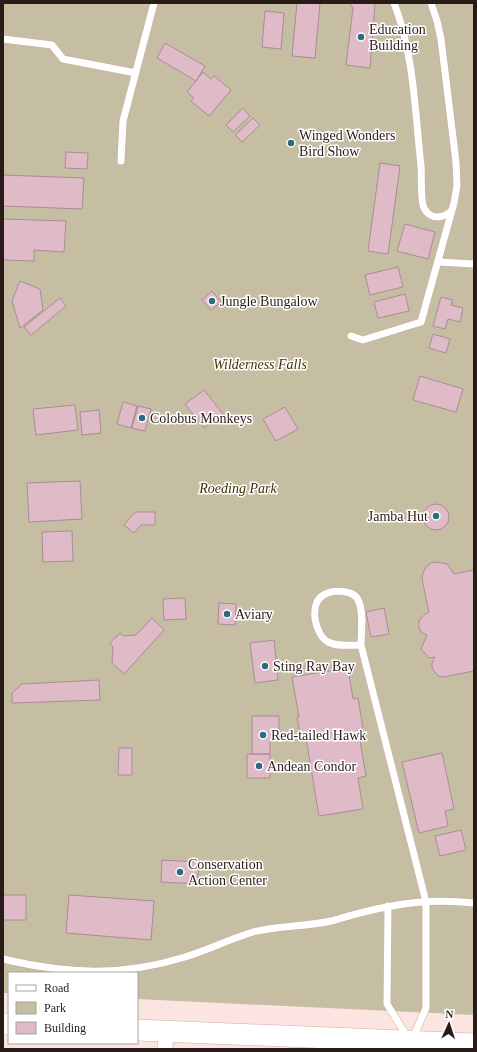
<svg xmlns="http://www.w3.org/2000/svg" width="477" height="1052" font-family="Georgia,serif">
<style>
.green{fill:#c5bea2}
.building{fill:#debbc7;stroke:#ac8b96}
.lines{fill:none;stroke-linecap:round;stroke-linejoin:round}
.lane-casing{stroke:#cfaba5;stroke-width:8}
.street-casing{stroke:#cfaba5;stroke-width:16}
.secondary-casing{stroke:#cfaba5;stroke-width:22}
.lane{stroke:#fff;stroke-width:7}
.street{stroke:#fff;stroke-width:15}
.secondary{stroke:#fff;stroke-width:21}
.poi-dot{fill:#2c6c80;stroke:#fff;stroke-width:1.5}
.labels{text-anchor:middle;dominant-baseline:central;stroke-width:3;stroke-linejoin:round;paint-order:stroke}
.poi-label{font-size:14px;fill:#281b18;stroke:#fff;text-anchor:start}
.park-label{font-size:14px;font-style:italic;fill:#3c3203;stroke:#fff}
</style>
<rect width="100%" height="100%" fill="#fce5e1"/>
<path class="green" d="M3,3H474V1015L137,999V973H9V993H3Z"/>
<path class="building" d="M297,3H320L315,58L292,56Z
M349,3H375L370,68L346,65L353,8Z
M265,11L284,13L281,49L262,47Z
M165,43L205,66L196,81L157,58Z
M203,72L211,79L214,76L231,90L209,116L191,101L194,98L187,92Z
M243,108L250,116L233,132L226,125Z
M253,118L260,125L242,142L235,135Z
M66,152L88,153L87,169L65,168Z
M380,163L400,166L388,254L368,251Z
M3,175L84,178L82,209L3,206Z
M3,219L66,221L64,252L34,250V261L3,260Z
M405,224L435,232L428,259L397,251Z
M398,267L403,287L370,295L365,275Z
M20,281L40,289L43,310L20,328L12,301Z
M212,291L221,302L211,310L202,300Z
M405,294L409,311L378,318L374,302Z
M441,297L453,300L451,305L463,308L460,322L448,319L445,329L433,326Z
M60,298L66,306L31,335L24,327Z
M433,334L450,339L446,353L429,348Z
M420,376L463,389L456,412L413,400Z
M204,390L223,414L204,428L185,404Z
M123,402L137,406L131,428L117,424Z
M75,405L78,430L36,435L33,409Z
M138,406L151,409L145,431L132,428Z
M285,407L298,429L276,441L263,419Z
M99,410L101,433L82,435L80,412Z
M80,481L82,519L29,522L27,483Z
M423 517a13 13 0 1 1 26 0a13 13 0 1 1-26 0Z
M135,512H155V525H141L134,533L124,525Z
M72,531L73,561L43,562L42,532Z
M437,562L447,564L454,574L474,570V671L443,677L438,676L432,668V663L435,657L429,658L421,649L427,635L421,632L419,628V621L423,616L429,612L422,579L423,573L426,567L431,563Z
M185,598L186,619L164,620L163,599Z
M219,603L236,604L235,625L218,624Z
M384,608L389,634L371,637L366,612Z
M152,618L164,630L124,674L112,663L113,647L110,643L120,633L123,636L136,635Z
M274,640L278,680L255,683L250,643Z
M348,668L353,699L358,698L363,728L358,729L366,776L358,778L363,809L319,816L306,738H301L297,717H299L292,677Z
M99,680L100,700L12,703V693L22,684Z
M252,716H279V730H274V741H270V754H252Z
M119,748H132V775H118Z
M442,753L454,809L445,811L448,826L419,833L402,762Z
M247,754H270V778H247Z
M461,830L466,850L440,856L435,836Z
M162,860L199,862L197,884L161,882Z
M3,895H26V920H3Z
M69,895L154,901L151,940L66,933Z"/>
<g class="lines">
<defs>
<path id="lane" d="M394,3C414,54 415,112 421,166C422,176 420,200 424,208C430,220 444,219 452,210
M3,39L52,45L63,59L136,73
M121,161L123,121L154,3
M438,262L474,264
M351,336L363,340L421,322L454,203L457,186L456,162L441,39L437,21L431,3
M361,645C350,645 338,647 328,642C315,635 309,605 322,596C332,589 355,589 359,602C364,615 361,632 361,645L426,902V1008L412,1040
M388,906L387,1004L408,1038
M3,959C67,974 121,977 185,957C208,950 230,939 253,932C279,925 305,927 331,921C349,916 368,910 387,907C414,901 446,900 474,903"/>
<path id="street" d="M165,1049L166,1031"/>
<path id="secondary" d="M3,1024H9
M137,1030L474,1044"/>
</defs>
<use href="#lane" class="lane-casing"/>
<use href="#street" class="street-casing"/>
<use href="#secondary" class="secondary-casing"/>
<use href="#lane" class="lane"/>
<use href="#street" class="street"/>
<use href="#secondary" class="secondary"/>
</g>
<g class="poi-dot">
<circle cx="361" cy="37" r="4"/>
<circle cx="291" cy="143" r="4"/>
<circle cx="212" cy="301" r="4"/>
<circle cx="142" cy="418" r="4"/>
<circle cx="436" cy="516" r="4"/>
<circle cx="227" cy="614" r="4"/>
<circle cx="265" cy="666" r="4"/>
<circle cx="263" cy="735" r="4"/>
<circle cx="259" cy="766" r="4"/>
<circle cx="180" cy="872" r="4"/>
</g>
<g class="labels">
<g class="poi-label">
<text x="369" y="29">Education<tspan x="369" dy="16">Building</tspan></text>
<text x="299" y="135">Winged Wonders<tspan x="299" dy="16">Bird Show</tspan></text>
<text x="220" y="301">Jungle Bungalow</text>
<text x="150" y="418">Colobus Monkeys</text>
<text x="428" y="516" text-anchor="end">Jamba Hut</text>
<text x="235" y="614">Aviary</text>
<text x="273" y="666">Sting Ray Bay</text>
<text x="271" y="735">Red-tailed Hawk</text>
<text x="267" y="766">Andean Condor</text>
<text x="188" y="864">Conservation<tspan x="188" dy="16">Action Center</tspan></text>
</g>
<g class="park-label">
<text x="260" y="364">Wilderness Falls</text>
<text x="238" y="488">Roeding Park</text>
</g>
</g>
<rect width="477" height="1052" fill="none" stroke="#281b18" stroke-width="8"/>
<rect x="8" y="972" width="130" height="72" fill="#ffffff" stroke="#a9a4a3"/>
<rect x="16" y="985" width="20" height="6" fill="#ffffff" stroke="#a9a4a3"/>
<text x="44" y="992" font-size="12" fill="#281b18">Road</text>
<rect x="16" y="1002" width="20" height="12" fill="#c5bea2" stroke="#a9a4a3"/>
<text x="44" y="1012" font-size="12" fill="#281b18">Park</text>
<rect x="16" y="1022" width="20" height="12" fill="#debbc7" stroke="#a9a4a3"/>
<text x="44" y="1032" font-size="12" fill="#281b18">Building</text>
<g transform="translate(449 1024) rotate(3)" stroke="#ffffff" stroke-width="3" paint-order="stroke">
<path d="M0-3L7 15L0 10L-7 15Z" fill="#281b18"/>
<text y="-6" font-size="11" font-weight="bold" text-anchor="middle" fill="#281b18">N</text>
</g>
</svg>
